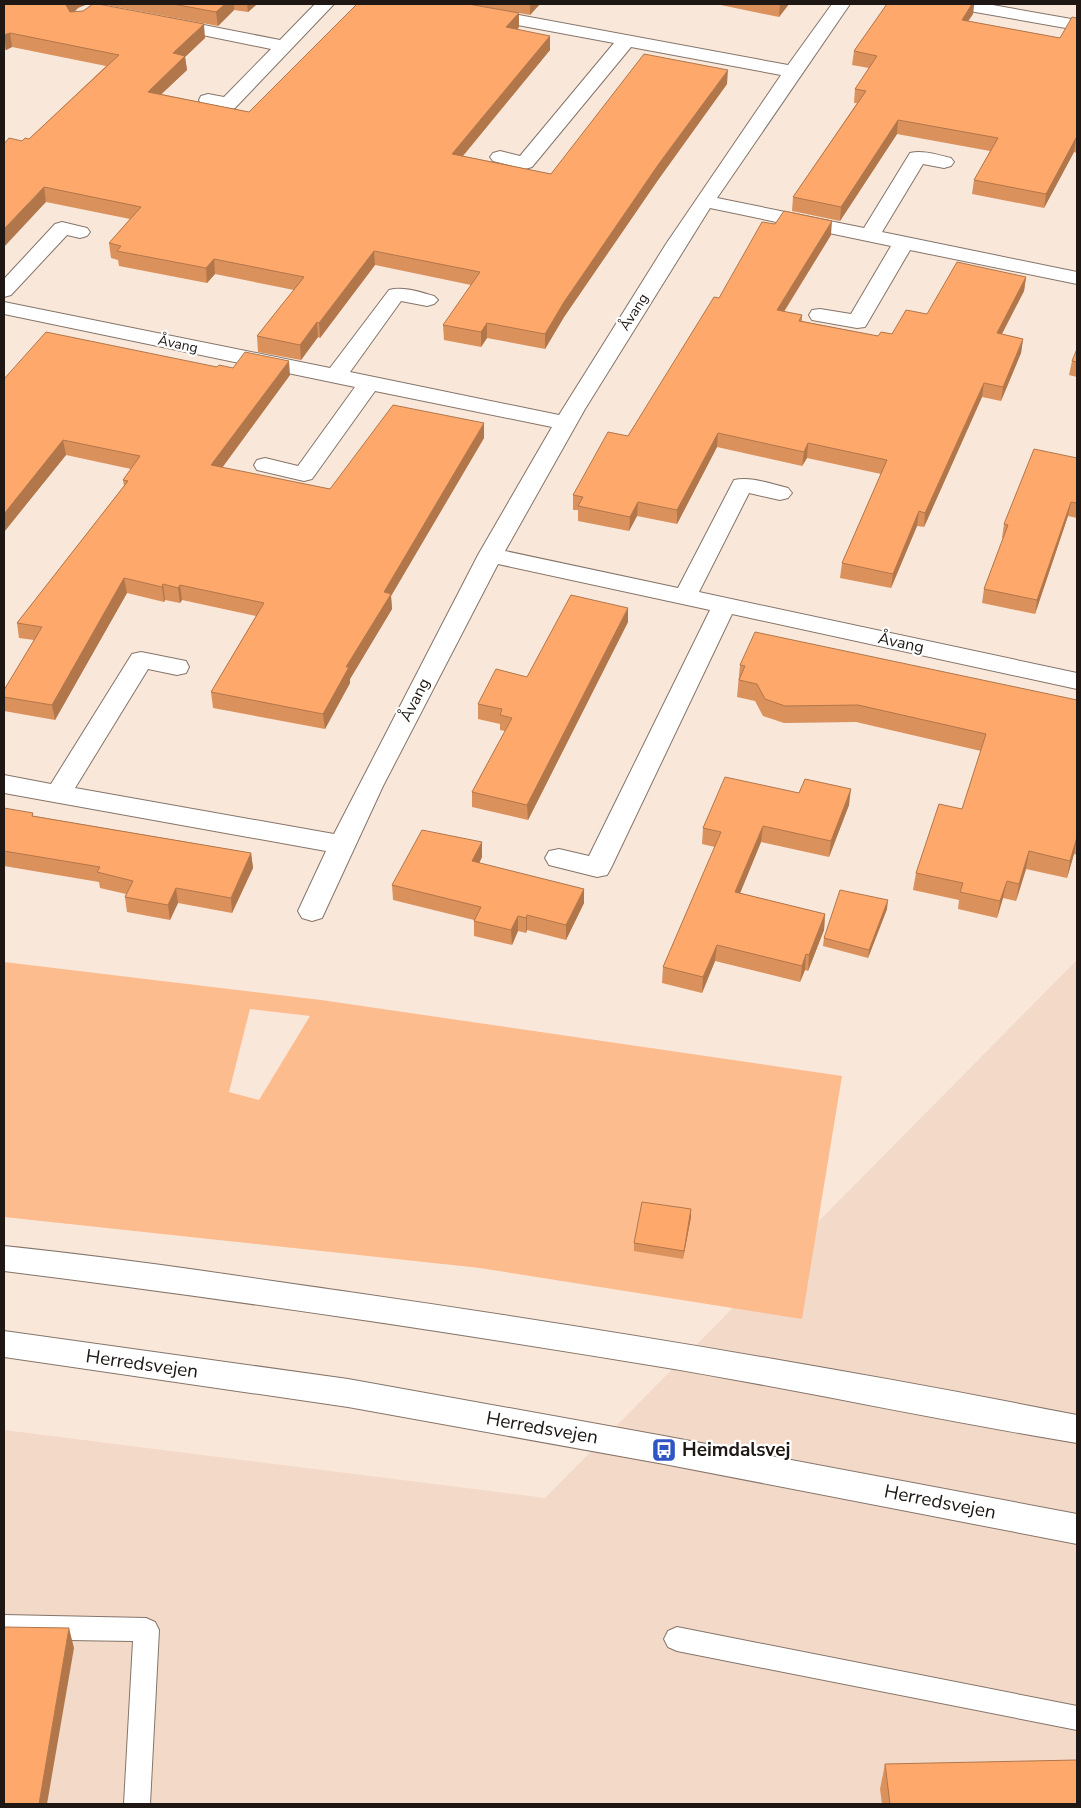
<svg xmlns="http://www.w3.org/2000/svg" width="1081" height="1808" font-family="'Nunito Sans',sans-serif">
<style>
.built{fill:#f3d9c8}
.green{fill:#fdbc8e;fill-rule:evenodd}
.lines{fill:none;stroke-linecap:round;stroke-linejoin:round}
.service-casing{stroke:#857469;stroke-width:2}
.minor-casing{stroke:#857469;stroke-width:2}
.tertiary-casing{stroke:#857469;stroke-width:2}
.service{fill:#fff;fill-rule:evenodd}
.minor{fill:#fff;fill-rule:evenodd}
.tertiary{fill:#fff;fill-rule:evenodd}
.wall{fill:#da915c}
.shaded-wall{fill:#b2764b}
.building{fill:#fea96b;stroke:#b2764b}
.labels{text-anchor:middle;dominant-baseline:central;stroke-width:4.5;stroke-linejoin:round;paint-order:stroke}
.far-street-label{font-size:14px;fill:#1e1713;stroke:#fff}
.street-label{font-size:16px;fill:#1e1713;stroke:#fff}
.near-street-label{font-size:19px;fill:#1e1713;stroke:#fff}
.near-poi-label{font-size:19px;font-weight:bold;fill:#1e1713;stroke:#fff;text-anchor:start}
</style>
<rect width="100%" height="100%" fill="#f9e7da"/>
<path class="built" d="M1077,960V1804H4V1430L545,1498Z"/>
<path class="green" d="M4,962L321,1000L842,1076L802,1319L480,1268L4,1217ZM250,1009L310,1016L259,1100L229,1092Z"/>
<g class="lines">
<defs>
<path id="service" d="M4,1615L146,1618L155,1622L159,1630L150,1804H124L133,1641L4,1639Z
M677,1627L1077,1706V1730L677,1651L668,1647L664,1639L668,1631Z"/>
<path id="minor" d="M315,4H334L235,108L228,110L201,104L199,100L201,96L208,94L224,97L271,49L168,28L162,27L159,23L162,19L168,18L280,40Z
M423,4H460L788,65L832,4H850L717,198L864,228L910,153C923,150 938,155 951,158L954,162L951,166L944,168L923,164L882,232L1077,272V284L910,250L868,322L865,327L857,328L812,320L809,315L812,310L820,309L851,314L891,246L710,208L585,409L505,551L678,588L734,480C750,476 772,484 788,488L792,493L788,498L780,500L749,493L699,592L1077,673V689L732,614L611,868L607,875L597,877L549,865L545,858L549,851L559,849L589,856L710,610L498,564L383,786L322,918L312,921L302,918L298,911L326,851L4,793V775L51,784L132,654L141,652L186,661L189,667L186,673L177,675L148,669L75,788L334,834L478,555L552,427L375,391L312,479L304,481L257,470L254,465L257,460L265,458L298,466L355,387L4,314V302L330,368L389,290C403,286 420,292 434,296L438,300L434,304L427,306L401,301L350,372L559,415L666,244L781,75L631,47L532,167L525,169L493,161L490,157L493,153L500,151L520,156L614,43L432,9L426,8Z
M949,4H987L1077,20V30L958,9L952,8Z
M62,222L87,228L90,232L87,236L80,238L67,235L11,295L4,297V279L55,224Z"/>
<path id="tertiary" d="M4,1246C121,1258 239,1276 356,1293C597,1328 838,1368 1077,1415V1443C943,1421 809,1392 674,1369C451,1332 228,1299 4,1271Z
M4,1331L348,1379L664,1436L1077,1514V1544L664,1464L348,1407L4,1357Z"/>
</defs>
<use href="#service" class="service-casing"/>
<use href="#minor" class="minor-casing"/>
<use href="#tertiary" class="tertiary-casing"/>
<use href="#service" class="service"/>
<use href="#minor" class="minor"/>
<use href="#tertiary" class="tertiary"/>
</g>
<path class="wall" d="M4,4L78,8L74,12L205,38L185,57L187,70L161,94L249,112L519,13V27L517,30L550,36V50L463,156L551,174L727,84L658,180L564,317L545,349L487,338L481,347L444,340L443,325L471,285L375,265L320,338L318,337L301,360L258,352L257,336L294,290L215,274L207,283L119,266L118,260L111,258L109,243L130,219L46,202L22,141L29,139L106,66L12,47L6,50L4,49Z
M101,4H257L248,12L234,10L218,26Z
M469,4H540L530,15Z
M716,4H789L779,17Z
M887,4H974L973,14L968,21L1060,38L1077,18V16V153L1074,152L1044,208L972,194L974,180L990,151L897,134L840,221L792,211L793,197L857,103H854L855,89L869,68L852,65L854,51Z
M831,235L784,312L802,315V321L878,336L892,334L927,314L1026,277L1024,291L1002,334L1023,339L1021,353L1001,401L982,397L924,527L917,526L891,588L840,578L842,563L881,474L807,458L802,466L717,447L677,524L637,516L629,531L578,521V510H573V495L628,436L719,298Z
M1077,349V377L1069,375L1072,361Z
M217,367L233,368L290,375L222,468L330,489L484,438L391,596L392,609L350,679V683L325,729L213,708L211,692L256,616L182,600L180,603L165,600L164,602L127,593L55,720L4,711V690L34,640L19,638L17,623L124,486L123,480L131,469L66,455L4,532V379Z
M1077,458V518L1068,516L1035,614L982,603L984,589L1003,538H1002L1004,524Z
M628,622L528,820L472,807V792L505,731L500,730V724L478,719V704Z
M740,665L1077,700V855L1074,854L1067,878L1026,869L1016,901L1003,898L997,918L958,909L959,900L913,890L916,873L962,809L981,751L856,722L784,723L763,716L755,701L737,697Z
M849,805L829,857L761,842L740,893L825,914L824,930L808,971L805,970L800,982L715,961L702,993L662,983L663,967L715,847L702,844L703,828Z
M4,808L34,816L251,853L253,868L232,913L178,903L170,920L127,912L125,897L126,894L100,888L99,882L4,866Z
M482,842V857L479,863L584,889V903L566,940L527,930L526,933L518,931L512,945L474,936V920L393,900L392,885Z
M887,909L868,958L823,946L824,938Z
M691,1217L683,1259L634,1251V1243Z
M885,1764L1077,1804H882L880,1789Z"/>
<path class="shaded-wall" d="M67,4H88L78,8L67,19L66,5Z
M225,4H234V10L218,26L216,12Z
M247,4H257L248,12Z
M530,4H540L530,15Z
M780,4H789L779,17Z
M972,4H974L973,14L960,33L962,20Z
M519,13V27L506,42V27Z
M204,24L205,38L185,57L187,70L149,106L148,92L173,53Z
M10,33L12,47L6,50L4,35Z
M550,36V50L452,169V154Z
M728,70L727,84L658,180L564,317L545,349V334L564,302L658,165Z
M898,120L897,134L840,221L841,207Z
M1076,138L1074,152L1044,208L1046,194Z
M44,187L46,202L4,247V229Z
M832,221L831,235L776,324L777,310Z
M374,251L375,265L320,338L319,323Z
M214,259L215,274L207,283L206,268Z
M1026,277L1024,291L995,347L997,333Z
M317,322L318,337L301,360L300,345Z
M487,323V338L481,347V332Z
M1023,339L1021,353L1001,401L1003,387Z
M289,361L290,375L213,480L211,465Z
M984,383L982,397L924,527L925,513Z
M484,423V438L391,596L392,609L350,679V683L325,729L323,714L384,592Z
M718,433L717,447L677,524V510Z
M63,440L66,455L4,532V514Z
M808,443L807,458L802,466L804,452Z
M638,502L637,516L629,531L630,517Z
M1071,502L1068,516L1035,614L1037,600Z
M919,511L917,526L891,588L893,574Z
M124,578L127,593L55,720L52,705Z
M163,584L165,600L164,602L162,587Z
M180,585L182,600L180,603L178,588Z
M628,608V622L528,820L527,805Z
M851,789L849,805L829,857L831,841Z
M763,826L761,842L734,908L735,892Z
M1077,837L1074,854L1067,878L1070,861Z
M482,842V857L473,876L472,861Z
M1029,851L1026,869L1016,901L1019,884Z
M251,853L253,868L232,913L231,898Z
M1007,881L1003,898L997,918L1000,901Z
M176,888L178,903L170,920L168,905Z
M584,889V903L566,940V925Z
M888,900L887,909L868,958L869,950Z
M825,914L824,930L808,971L809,955Z
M527,915V930L526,933V918Z
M518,916V931L512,945L511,930Z
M717,945L715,961L702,993L703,977Z
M806,954L805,970L800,982L802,966Z
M691,1209V1217L683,1259L684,1251Z
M69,1628L74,1648L47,1804H39Z"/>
<path class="building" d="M4,4H67L66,5L70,12L83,11L93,4H98L204,24L173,53L185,56L148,92L249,112L357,4H468L519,13L506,27L550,36L452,154L551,174L644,54L728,70L658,165L564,302L545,334L487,323L481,332L443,325L480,272L374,251L319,323L317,322L300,345L257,336L304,277L214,259L206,268L117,251L121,246L109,243L141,207L44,187L4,229V144L9,138L22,141L25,138L29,139L119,55L10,33L4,35Z
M173,4H225L216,12Z
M887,4H972L962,20L1060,38L1072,17L1077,18V138H1076L1046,194L974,180L998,138L898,120L841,207L793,197L866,91L855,89L877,56L854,51Z
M784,211L832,221L777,310L802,315L799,321L878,336L881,332L892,334L906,310L927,314L957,262L1026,277L997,333L1023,339L1003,387L984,383L925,513L919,511L893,574L842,563L887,460L808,443L804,452L718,433L677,510L638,502L630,517L578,506L583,497L573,495L608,432L628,436L714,297L719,298L762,222L775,224Z
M46,332L217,367L219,365L233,368L245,352L289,361L211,465L330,489L393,405L484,423L384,592L391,594L346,667H349L323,714L211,692L264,603L180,585L178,588L163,584L162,587L124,578L52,705L4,697V690L42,627L17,623L128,481L123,480L140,456L63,440L4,514V379Z
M1077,349V362L1072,361Z
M1034,449L1077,458V503L1071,502L1037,600L984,589L1008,525L1004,524Z
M571,595L628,608L527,805L472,792L512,718L500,715L502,709L478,704L496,669L527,677Z
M755,632L1077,700V837L1070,861L1029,851L1019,884L1007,881L1000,901L960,892L963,883L916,873L939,804L962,809L986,734L858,705L785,706L765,699L757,684L739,680L745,666L740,665Z
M725,777L799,793L805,779L851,789L831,841L763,826L735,892L825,914L809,955L806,954L802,966L717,945L703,977L663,967L721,832L703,828Z
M4,808L33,813L32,816L251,853L231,898L176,888L168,905L125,897L133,881L97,872L100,867L4,851Z
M422,830L482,842L472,861L584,889L566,925L527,915L526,918L518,916L511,930L474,921L481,907L392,885Z
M840,890L888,900L869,950L824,938Z
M642,1202L691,1209L684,1251L634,1243Z
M4,1627L69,1628L39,1804H4Z
M1077,1760V1804H890L885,1764Z"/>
<defs>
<symbol id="bus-square" viewBox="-11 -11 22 22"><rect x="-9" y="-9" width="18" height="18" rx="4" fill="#3154c4" stroke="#fff"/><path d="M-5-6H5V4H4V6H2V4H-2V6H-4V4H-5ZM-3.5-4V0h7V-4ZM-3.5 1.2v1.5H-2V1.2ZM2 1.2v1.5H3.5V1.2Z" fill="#fff"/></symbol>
</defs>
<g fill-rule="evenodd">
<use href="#bus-square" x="650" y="1436" width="28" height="28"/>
</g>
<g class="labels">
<g class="far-street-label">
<text transform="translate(634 312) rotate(-58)">Åvang</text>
<text transform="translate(178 344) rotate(12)">Åvang</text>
</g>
<g class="street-label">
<text transform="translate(901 643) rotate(12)">Åvang</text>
<text transform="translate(415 700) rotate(-63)">Åvang</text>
</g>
<g class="near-street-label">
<text transform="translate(142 1364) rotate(8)">Herredsvejen</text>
<text transform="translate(542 1428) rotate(10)">Herredsvejen</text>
<text transform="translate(940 1502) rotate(11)">Herredsvejen</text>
</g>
<g class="near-poi-label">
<text x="682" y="1450">Heimdalsvej</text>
</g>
</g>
<rect width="1081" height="1808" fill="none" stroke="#1e1713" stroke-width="10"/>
</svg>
